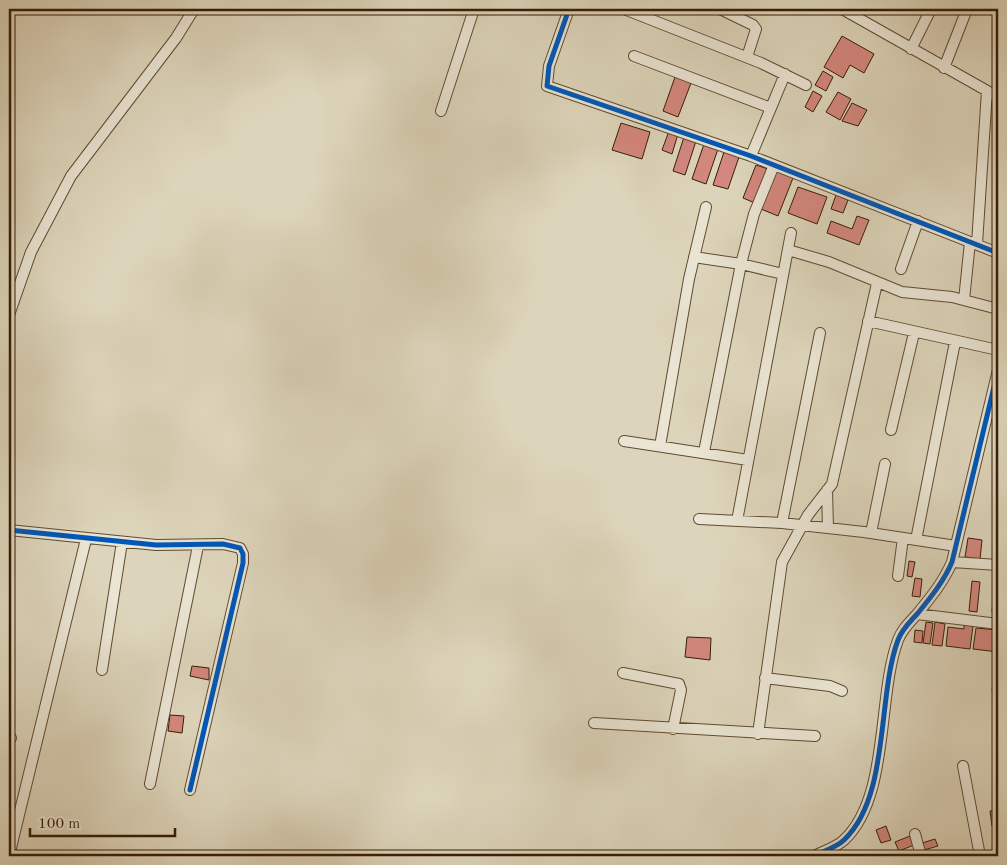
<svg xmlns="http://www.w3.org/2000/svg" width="1007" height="865" font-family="'Old Standard TT',serif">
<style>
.building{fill:#d4877e;stroke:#361d02}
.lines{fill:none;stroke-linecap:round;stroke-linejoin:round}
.street-casing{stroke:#604b30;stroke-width:12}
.street{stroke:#e9e4d3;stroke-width:10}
.cycleway-casing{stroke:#e9e4d3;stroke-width:8}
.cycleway{stroke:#0057b8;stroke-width:5}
</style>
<rect width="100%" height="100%" fill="#ddd5bb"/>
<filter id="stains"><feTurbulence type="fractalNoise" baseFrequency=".004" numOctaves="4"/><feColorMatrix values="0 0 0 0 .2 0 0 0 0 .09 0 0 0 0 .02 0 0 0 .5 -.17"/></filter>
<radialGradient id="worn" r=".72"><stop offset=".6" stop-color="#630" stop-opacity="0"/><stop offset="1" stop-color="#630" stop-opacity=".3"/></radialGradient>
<path class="building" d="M842,36L874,54L864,73L850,65L843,78L824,67Z
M823,71L833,77L826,91L815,85Z
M675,77L691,83L678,117L663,111Z
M813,91L822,96L813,112L805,107Z
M838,92L851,99L840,120L826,112Z
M852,103L867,110L858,126L842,121Z
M621,123L650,132L642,159L612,150Z
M669,131L678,134L672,154L662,150Z
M684,137L696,141L685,175L673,171Z
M704,144L718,149L706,184L692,179Z
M724,152L739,157L728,189L713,185Z
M756,165L768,169L755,203L743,198Z
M776,171L793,178L778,216L761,209Z
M798,187L827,197L817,224L788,213Z
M836,195L848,200L843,213L831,209Z
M857,216L869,220L859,245L827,233L831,221L852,229Z
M968,538L982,540L980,559L965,557Z
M909,561L915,562L912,577L907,576Z
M915,578L922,579L920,597L912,596Z
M972,581L980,582L977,612L969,611Z
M994,585H998V612H992Z
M926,622L933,623L930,644L923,643Z
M935,622L945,624L942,646L932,645Z
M964,625L973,626L970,649L946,646L948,627L964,629Z
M976,628L998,630V652L973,649Z
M915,630L923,631L922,643L914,642Z
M687,637L711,638L710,660L685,657Z
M996,661H998V692L992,691Z
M192,666L209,668V680L190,676Z
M170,715L184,716L182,733L168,731Z
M998,810V825L992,826L990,811Z
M886,826L891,840L881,843L876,830Z
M910,836L914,845L899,851L895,842Z
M935,839L938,846L924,850L922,843Z"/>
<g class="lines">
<defs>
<path id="street" d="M569,9L549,66L547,86L751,156L998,253
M624,9L761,63L806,85
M720,9L753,25L756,29L747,57
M842,9L998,97
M911,49L931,9
M634,56L771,108
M944,68L967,9
M441,111L474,9
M751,156L785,74
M977,244L987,91
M788,250L829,262L902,292L952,297L998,309
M694,257L741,264L783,274
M901,269L918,221
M964,300L970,242
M9,315L31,252L71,176L176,38L194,9
M868,321L998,350
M891,430L914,333
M624,441L748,460
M660,446L689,279L706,207
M704,452L741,264L754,214L774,165
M827,490L828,528
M699,519L782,523L864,532L956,546
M737,521L791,233
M782,523L820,333
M9,530L156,545L223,544L240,548L243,554V563L190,790
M871,533L885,464
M916,540L955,342
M952,562L998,565
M898,576L903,538
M917,614L998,624
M102,670L122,542
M623,673L679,684L681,690L673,729
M765,678L830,686L842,691
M594,723L815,736
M758,734L782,562L808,515L832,484L877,283
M9,738H11
M963,766L980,856
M150,784L198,546
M915,834L921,856
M9,856L86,539
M814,856C824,851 837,847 844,840C890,797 877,696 898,640C902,629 910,622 918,613C931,597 944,581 952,562L998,370"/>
</defs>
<use href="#street" class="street-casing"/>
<use href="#street" class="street"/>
<defs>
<path id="cycleway" d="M569,9L549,66L547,86L751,156L998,253
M9,530L156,545L223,544L240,548L243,554V563L190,790
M814,856C824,851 837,847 844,840C890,797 877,696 898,640C902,629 910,622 918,613C931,597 944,581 952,562L998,370"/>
</defs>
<use href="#cycleway" class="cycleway-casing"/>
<use href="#cycleway" class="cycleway"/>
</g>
<rect width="1007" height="865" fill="none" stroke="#ddd5bb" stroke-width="30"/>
<rect x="10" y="10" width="987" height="845" fill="none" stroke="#361d02" stroke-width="2.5"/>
<rect x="15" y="15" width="977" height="835" fill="none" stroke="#361d02"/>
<path d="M30 828v8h145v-8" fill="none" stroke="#361d02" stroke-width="2.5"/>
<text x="38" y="828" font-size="15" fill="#361d02" stroke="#e9e4d3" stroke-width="4" paint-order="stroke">100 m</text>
<rect width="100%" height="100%" filter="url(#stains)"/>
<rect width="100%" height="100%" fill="url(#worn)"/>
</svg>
